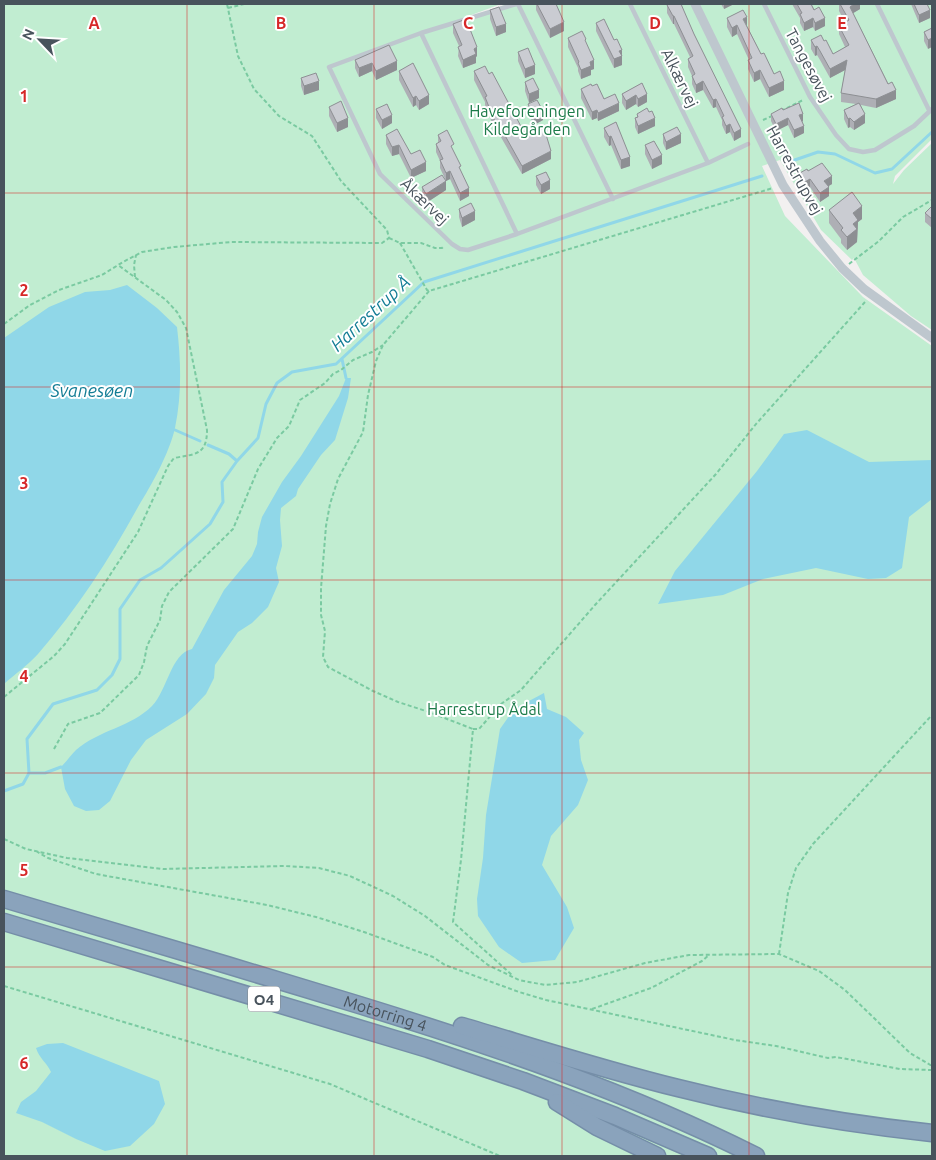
<svg xmlns="http://www.w3.org/2000/svg" width="936" height="1160" font-family="Ubuntu,sans-serif">
<style>
.green{fill:#c1edd1}
.water{fill:#90d7e8}
.lines{fill:none;stroke-linecap:round;stroke-linejoin:round}
.stream{stroke:#90d7e8;stroke-width:3}
.highway-casing{stroke:#758ea8;stroke-width:19}
.path{stroke:#7acaa1;stroke-width:2;stroke-dasharray:4 2.5;stroke-linecap:butt}
.lane{stroke:#bec7ce;stroke-width:4.5}
.street{stroke:#bec7ce;stroke-width:9}
.highway{stroke:#8aa3bc;stroke-width:16}
.wall{fill:#aeafb5}
.shaded-wall{fill:#8d8f93}
.building{fill:#caccd2;stroke:#8d8f93}
.grid{fill:none;stroke:#d62828;stroke-width:1;stroke-opacity:0.55}
.labels{text-anchor:middle;dominant-baseline:central;stroke-width:4;stroke-linejoin:round;paint-order:stroke}
.shield{fill:#fff;stroke:#7f878d;stroke-width:1}
.shield-label{font-size:15px;font-weight:bold;fill:#48535c}
.street-label{font-size:16px;fill:#48535c;stroke:#fff}
.park-label{font-size:16px;fill:#1c7b49;stroke:#fff}
.water-label{font-size:18px;font-style:italic;fill:#137d95;stroke:#fff}
.grid-label{font-size:16px;text-anchor:middle;font-weight:bold;fill:#d62828;stroke:#fff;stroke-width:4;stroke-linejoin:round;paint-order:stroke}
</style>
<rect width="100%" height="100%" fill="#f2f0f0"/>
<path class="green" d="M4,4H501L353,59L507,4H932V139L895,176L893,184L904,170L932,143V330L911,316L863,275L854,258L852,260L821,230L780,160L762,166L785,216L863,297L932,346V1156H4Z"/>
<path class="water" d="M127,285L157,308L177,327C181,361 182,394 175,428C169,454 152,484 138,507C109,560 77,609 38,654C28,665 15,674 4,684V338L49,307L85,292L110,290Z
M346,378H351L348,398L335,440L321,455L298,489L296,496L281,508L280,520L282,546L276,568L279,582L268,607L252,623L238,632L215,665L214,678L206,694L187,714L146,740L131,760L110,801L99,810L86,811L74,806L65,789L61,767C66,762 71,755 76,750C99,730 131,727 152,706C167,691 171,653 192,649L224,590L252,556L257,544L258,532L262,517L282,482L301,456L339,396Z
M807,430L869,462L932,460V499L909,517L902,568L886,578L868,579L816,568L763,579L723,595L658,604L675,571L757,471L784,434Z
M544,693L547,709L566,717L584,733L579,740L581,760L588,780L578,805L551,836L542,865L567,907L574,928L555,960L522,963L499,947L478,916L477,899L483,858L486,815L500,729L514,709Z
M63,1043L159,1081L165,1104L154,1124L130,1146L105,1151L76,1139L42,1122L16,1113L21,1102L36,1091L51,1072C47,1063 39,1058 36,1048L47,1044Z"/>
<g class="lines">
<path class="stream" d="M786,163L818,152L835,154L875,173L892,169L932,132
M342,359L346,378
M175,430L200,441
M208,445L229,454L237,461
M29,773H45L61,767
M4,791L23,784L29,773L27,739L53,704L97,690L112,675L120,659V609L140,580L161,568L210,524L223,502L222,482L237,461L258,438L266,404L277,383L292,372L336,364L424,282L762,176"/>
<defs>
<g id="highway">
<path id="s1" d="M4,899C121,934 239,968 356,1004C493,1046 628,1092 756,1156"/>
<path d="M4,922L428,1049L523,1081L615,1116L708,1156"/>
<path d="M462,1026C533,1047 605,1070 678,1088C761,1109 847,1124 932,1133"/>
<path d="M557,1102L597,1127L657,1156"/>
</g>
</defs>
<use href="#highway" class="highway-casing"/>
<path class="path" d="M228,8L244,4
M781,111L803,100
M763,120L772,116
M389,238L400,243H421L435,248H442L444,246
M400,243L427,290L429,291L773,188
M849,264L879,241L903,217L932,200
M135,277L134,265L136,255
M429,291L383,345L376,361L368,395L363,432L338,479L330,504L326,526L321,588V615L325,631L323,657L328,667L373,691L398,702L429,712L473,729L461,860L453,922L512,975
M4,324L30,305L59,290L102,275L123,262L142,252L174,247L231,242L382,243L389,238L387,230L341,181L312,136L279,116L254,89L238,56L227,4
M4,697L54,656L65,644L138,532L168,466L174,458C194,454 207,456 207,430L186,328L177,312L166,300L118,265
M473,729H479L501,704L521,690L595,605L716,474L756,424L865,302
M54,749L68,724L100,713L139,675L144,662L147,646L160,620L162,606L169,592L233,529L258,469L277,438L289,426L300,400L325,383L333,374L341,370L353,360L372,352L383,345
M4,839L26,849L67,858L163,869L284,866L319,868L350,876L393,896L425,916L488,965L519,980L545,985L577,982L645,963L689,955L779,954L819,971L845,990L910,1053L932,1066
M36,851L48,858L96,874L267,905L316,917L364,932L433,957L445,965L519,992L546,1000L735,1040L776,1046L828,1058L836,1057L900,1069L932,1070
M779,954L788,893L796,868L813,844L932,715
M4,986L330,1084L500,1156
M592,1009L651,988L702,961L709,955"/>
<path class="lane" d="M516,4L421,33L329,67L380,174L452,244L460,249L468,250L517,234L708,163L748,144
M518,4L613,199
M630,4L708,163
M764,4L810,97L836,135L849,149L863,152L875,150L914,126L932,109
M877,4L929,110
M421,33L517,234"/>
<path class="street" d="M695,4L783,185L820,241L842,268L864,289L932,338"/>
<use href="#highway" class="highway"/>
</g>
<path class="wall" d="M536,4H556L564,31L550,38L536,10Z
M721,4H732V5L724,9Z
M792,4H811L825,26L815,31L813,27L804,31L800,23V18Z
M839,4H860V9L853,13L896,99L876,108L861,105L865,123L854,130L850,127L848,128L844,119V110L856,104L841,102V93L845,70L830,78L820,60L817,55L815,56L811,49V40L824,41L833,54L845,47L839,34V26L845,22L839,11Z
M911,4H927L930,18L919,23Z
M667,5L694,34L741,137L734,141L730,132L726,134L722,125V120L716,107L713,108L703,90L696,93L692,84V76L688,67V59L690,57L674,24H673L667,13Z
M490,10L506,32L496,36L490,19Z
M727,18L747,26L761,54L774,74L784,90L769,97L760,79L754,82L748,69V60H749L737,34L732,37L727,27Z
M596,23L622,59V65L614,68L596,31Z
M453,24L477,56L476,57V63L463,68L458,56L459,46L453,33Z
M932,28L928,49L924,41V32Z
M568,38L586,44L594,69L591,70V75L581,79L578,71V68L568,47Z
M389,45L397,70L376,80L372,71L359,77L355,68V60Z
M518,52L535,74L525,78L518,61Z
M399,71L429,104L419,110L416,105L413,107L399,80Z
M474,71L489,74L524,132L551,159L522,174L498,132L496,133L485,105V102L474,80Z
M301,78L319,90L304,95L301,86Z
M525,82L539,98L529,103L525,91Z
M642,83L647,102L638,107L636,104L626,110L622,103V94Z
M592,86L604,99L619,111L598,121L597,118L592,120L581,98V89Z
M528,104L543,120L534,125L528,113Z
M329,107L348,127L337,132L329,116Z
M376,109L392,123L382,129L376,118Z
M783,110L803,121L802,122L804,133L794,138L788,125L776,131L771,121V114Z
M637,114L655,126L638,134L635,127V118L637,117Z
M616,122L630,166L621,169L611,145L609,146L604,137V128Z
M663,134L681,143L666,150L663,143Z
M386,135L411,154L426,171L411,178L399,154L392,156L386,144Z
M438,135L454,152L469,196L460,201L450,179L446,181L440,168V161L436,152V144L438,143Z
M645,145L662,164L652,169L645,154Z
M808,171L832,184L828,186L829,196L820,202L810,187L803,191L798,182V174Z
M536,176L550,189L541,194L536,185Z
M422,187L446,190L426,203L422,196Z
M932,206V228L925,222V213Z
M459,209L475,220L462,227L459,217Z
M829,210L862,219L858,222L857,242L847,250L841,243V239L829,223Z"/>
<path class="shaded-wall" d="M724,4H732V5L724,9Z
M854,4H860V9L850,15V7Z
M930,10V18L919,23V15Z
M673,16H674V24H673Z
M747,17V26L743,19Z
M813,18V27L804,31V23Z
M825,18V26L815,31V23Z
M564,22V31L550,38V29Z
M506,24V32L496,36V27Z
M737,25V34L732,37V28Z
M932,38V47L928,49V40Z
M817,46V55L815,56V47Z
M477,47V56L476,57V63L463,68V60L474,49Z
M622,50V65L614,68V59L619,51Z
M594,60V69L591,70V75L581,79V70L590,62Z
M847,60V69L830,78V69Z
M397,61V70L376,80V71Z
M372,63V71L359,77V68Z
M535,65V74L525,78V69Z
M760,70V79L754,82V73Z
M319,81V90L304,95V86Z
M703,81V90L696,93V85Z
M784,81V90L769,97V88Z
M539,90V98L529,103V94Z
M896,90V99L876,108V99Z
M647,94V102L638,107V99Z
M429,95V104L419,110V101Z
M636,95V104L626,110V101Z
M416,96V105L413,107V98Z
M716,99V107L713,108V100Z
M619,103V111L598,121V113Z
M597,110V118L592,120V112Z
M543,111V120L534,125V116Z
M803,114V121L799,123V115Z
M865,114V123L854,130V122Z
M392,115V123L382,129V120Z
M348,118V127L337,132V123Z
M655,118V126L638,134V126Z
M788,118V125L776,131V124Z
M850,118V127L848,128V119Z
M498,123V132L496,133V124Z
M730,124V132L726,134V126Z
M804,126V133L794,138V130Z
M741,129V137L734,141V133Z
M681,134V143L666,150V142Z
M611,136V145L609,146V137Z
M399,145V154L392,156V147Z
M551,151V159L522,174V166Z
M662,155V164L652,169V160Z
M630,157V166L621,169V160Z
M426,162V171L411,178V170Z
M450,171V179L446,181V173Z
M832,176V184L824,189V181Z
M810,179V187L803,191V183Z
M550,180V189L541,194V185Z
M446,181V190L426,203V194Z
M829,187V196L820,202V193Z
M469,188V196L460,201V193Z
M862,206V219L858,222L857,242L847,250V237L853,213Z
M475,211V220L462,227V218Z"/>
<path class="building" d="M537,4H556L564,22L550,29Z
M669,4H681L694,34L741,129L734,133L730,124L726,126L722,117L724,116L716,99L713,100L703,81L696,85L692,76L695,74L688,59L693,56L674,16H673L667,5Z
M797,4H811L814,10L819,7L825,18L815,23L813,18L804,23L800,14L802,13Z
M840,4H854L850,7L888,84L892,82L896,90L876,99L841,93L847,60L830,69L820,51L817,46L815,47L811,40L821,35L824,41L826,40L833,54L849,45L839,26L849,20Z
M914,4H927L930,10L919,15Z
M499,7L506,24L496,27L490,10Z
M743,10L747,17L743,19L761,54L764,53L774,74L780,71L784,81L769,88L760,70L754,73L748,60L752,58L737,25L732,28L727,18Z
M466,19L477,47L474,49L476,54L463,60L458,47L462,45L453,24Z
M604,19L614,40L617,39L622,50L619,51L622,56L614,59L596,23Z
M932,28V38L928,40L924,32Z
M582,31L586,39L585,40L594,60L590,62L591,66L581,70L578,63L579,62L568,38Z
M389,45L397,61L376,71L372,63L359,68L355,60Z
M528,48L535,65L525,69L518,52Z
M413,63L429,95L419,101L416,96L413,98L399,71Z
M485,66L489,74L492,72L524,132L539,127L540,130L544,128L551,151L522,166L498,123L496,124L485,97L487,96L474,71Z
M316,73L319,81L304,86L301,78Z
M533,78L539,90L529,94L525,82Z
M642,83L647,94L638,99L636,95L626,101L622,94Z
M591,84L592,86L597,84L604,99L615,94L619,103L598,113L597,110L592,112L581,89Z
M537,100L543,111L534,116L528,104Z
M341,101L348,118L337,123L329,107Z
M799,103L803,114L799,115L804,126L794,130L788,118L776,124L771,114L782,108L783,110Z
M859,103L865,114L854,122L850,118L848,119L844,110Z
M387,104L392,115L382,120L376,109Z
M647,108L649,112L652,111L655,118L638,126L635,118L638,117L637,114Z
M616,122L630,157L621,160L611,136L609,137L604,128Z
M677,127L681,134L666,142L663,134Z
M397,129L411,154L420,150L426,162L411,170L399,145L392,147L386,135Z
M447,130L454,144L451,146L461,166L459,167L469,188L460,193L450,171L446,173L440,160L443,159L436,144L441,141L438,135Z
M654,141L662,155L652,160L645,145Z
M822,163L832,176L824,181L829,187L820,193L810,179L803,183L798,174L807,169L808,171Z
M546,172L550,180L541,185L536,176Z
M442,175L446,181L426,194L422,187Z
M852,192L862,206L853,213L858,220L853,224L857,229L847,237L841,230L843,228L829,210Z
M471,203L475,211L462,218L459,209Z
M932,206V219L925,213Z"/>
<path class="grid" d="M187,4V1156M374,4V1156M562,4V1156M749,4V1156M4,193H932M4,387H932M4,580H932M4,773H932M4,967H932"/>
<g class="labels">
<rect class="shield" x="248" y="986.5" width="32" height="25" rx="4"/>
<g class="shield-label">
<text x="264" y="999">O4</text>
</g>
<g class="street-label">
<text transform="translate(809 65) rotate(62)">Tangesøvej</text>
<text transform="translate(680 78) rotate(64)">Alkærvej</text>
<text transform="translate(795 170) rotate(61)">Harrestrupvej</text>
<text transform="translate(425 201) rotate(44)">Åkærvej</text>
<text stroke="none"><textPath href="#s1" startOffset="398">Motorring 4</textPath></text>
</g>
<g class="park-label">
<text x="527" y="111">Haveforeningen<tspan x="527" dy="18">Kildegården</tspan></text>
<text x="484" y="709">Harrestrup Ådal</text>
</g>
<g class="water-label">
<text transform="translate(370 313) rotate(-43)">Harrestrup Å</text>
<text x="92" y="390">Svanesøen</text>
</g>
</g>
<g class="grid-label">
<text x="94" y="29">A</text>
<text x="281" y="29">B</text>
<text x="468" y="29">C</text>
<text x="655" y="29">D</text>
<text x="842" y="29">E</text>
<text x="24" y="102">1</text>
<text x="24" y="296">2</text>
<text x="24" y="489">3</text>
<text x="24" y="682">4</text>
<text x="24" y="876">5</text>
<text x="24" y="1069">6</text>
</g>
<rect width="936" height="1160" fill="none" stroke="#48535c" stroke-width="10"/>
<g transform="translate(40 40) rotate(295)" stroke="#ffffff" stroke-width="4" paint-order="stroke">
<path d="M0-4L9 19L0 12L-9 19Z" fill="#48535c"/>
<text y="-8" font-size="14" font-weight="bold" text-anchor="middle" fill="#48535c">N</text>
</g>
</svg>
